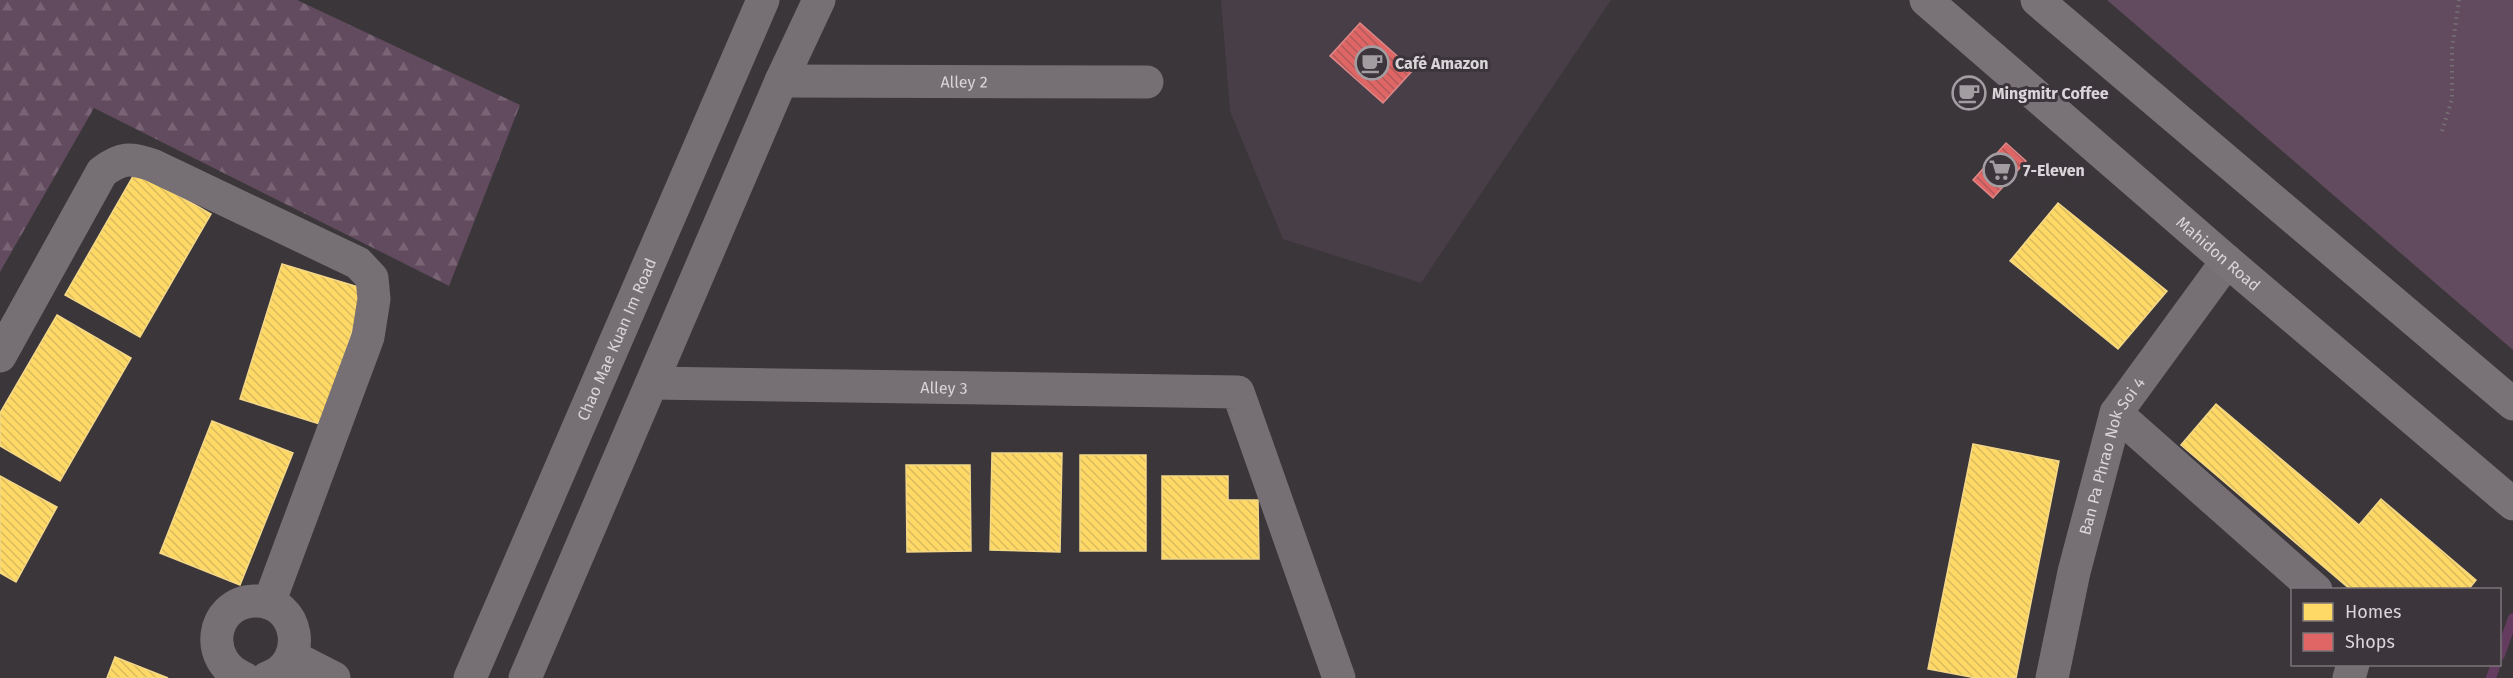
<svg xmlns="http://www.w3.org/2000/svg" width="2513" height="678" font-family="'Fira Sans',sans-serif">
<style>
.built{fill:#483e47}
.forest{fill:url(#forest-firs)}
.green{fill:#624b5e}
.homes{fill:url(#homes-back-hatch);stroke:#f4d888;stroke-width:1.5}
.shops{fill:url(#shops-back-hatch);stroke:#de8788;stroke-width:1.5}
.lines{fill:none;stroke-linecap:round;stroke-linejoin:round}
.stream{stroke:#633c5f;stroke-width:10}
.path{stroke:#767175;stroke-width:4;stroke-dasharray:1.5 4.5;stroke-linecap:butt}
.street{stroke:#767075;stroke-width:33}
.secondary{stroke:#797277;stroke-width:33}
.labels{text-anchor:middle;dominant-baseline:central;stroke-width:6;stroke-linejoin:round;paint-order:stroke}
.poi-label{font-size:16px;font-weight:bold;fill:#d9d5d8;stroke:#3c353b;text-anchor:start}
.street-label{font-size:16px;fill:#d9d5d8;stroke:#3c353b}
</style>
<defs>
<pattern id="forest-firs" width="22" height="20" patternUnits="userSpaceOnUse" patternTransform="scale(1.5)"><rect width="22" height="20" fill="#624b5e"/><path d="M5 1l3.5 6h-7zM16 11l3.5 6h-7z" fill="#786474"/></pattern>
<pattern id="homes-back-hatch" width="6" height="6" patternUnits="userSpaceOnUse" patternTransform="scale(1.5)"><rect width="6" height="6" fill="#ffd966"/><path d="M-1 5l2 2M0 0l6 6M5-1l2 2" fill="none" stroke="#d9ba5f"/></pattern>
<pattern id="shops-back-hatch" width="6" height="6" patternUnits="userSpaceOnUse" patternTransform="scale(1.5)"><rect width="6" height="6" fill="#e06666"/><path d="M-1 5l2 2M0 0l6 6M5-1l2 2" fill="none" stroke="#b05b5b"/></pattern>
</defs>
<rect width="100%" height="100%" fill="#3b363a"/>
<path class="built" d="M1221,0H1611L1421,283L1283,239L1230,111Z"/>
<path class="forest" d="M0,0H297L520,105L449,286L94,108L0,272Z"/>
<path class="green" d="M2107,0H2513V350Z"/>
<path class="homes" d="M136,171L211,214L140,337L65,295Z
M2058,203L2167,291L2118,349L2010,261Z
M282,264L365,289L323,425L240,399Z
M57,315L131,358L60,481L0,446V413Z
M2216,404L2359,525L2381,499L2476,580L2468,590H2351L2181,445Z
M212,421L293,453L240,585L160,553Z
M1973,444L2059,461L2016,678H1976L1928,669Z
M992,453H1062L1060,552L990,550Z
M1080,455H1146V551H1080Z
M906,465H970L971,551L907,552Z
M0,476L57,507L16,582L0,573Z
M1162,476H1228V500H1258L1259,559H1162Z
M115,657L168,678H107Z"/>
<path class="shops" d="M1360,23L1413,70L1383,103L1330,56Z
M2006,143L2026,161L1993,198L1973,180Z"/>
<g class="lines">
<path class="stream" d="M2500,655L2513,618
M2491,678L2496,664"/>
<path class="path" d="M2442,131L2452,99V49L2459,0"/>
<g class="street">
<path id="s1" d="M781,81L1147,82"/>
<path d="M0,356L102,172C122,157 129,158 152,165L358,263L372,278L374,299L368,337L269,603"/>
<path id="s2" d="M652,383L1238,392L1339,678"/>
<path d="M2116,413L2316,590"/>
<path d="M293,657L334,678"/>
<path d="M244,678C203,662 210,603 254,601C300,599 310,664 267,678"/>
<path id="s3" d="M470,678L763,0"/>
<path d="M525,678L781,81L819,0"/>
<path id="s4" d="M2052,678L2074,572L2116,413L2227,261"/>
<path d="M2349,678L2353,664"/>
</g>
<g class="secondary">
<path id="s5" d="M1926,0L2227,261L2513,504"/>
<path d="M2037,0L2513,404"/>
</g>
</g>
<defs>
<symbol id="cafe-ring" viewBox="-11 -11 22 22"><circle r="9.5" fill="#3c353b" stroke="#a29da1" stroke-width="1.5"/><path d="M-5.5-4.5H6V0H3Q3 3.5 0 3.5H-2.5Q-5.5 3.5-5.5 0ZM3-3.2v2h1.7v-2ZM-6 4.5H4V6H-6Z" fill="#a29da1"/></symbol>
<symbol id="supermarket-ring" viewBox="-11 -11 22 22"><circle r="9.5" fill="#3c353b" stroke="#a29da1" stroke-width="1.5"/><path d="M-6-5.5h2.5l.6 2H6L4.5 2H-2.5L-4.4-4H-6ZM-1.5 3.2a1.3 1.3 0 1 0 .1 0ZM3 3.2a1.3 1.3 0 1 0 .1 0Z" fill="#a29da1"/></symbol>
</defs>
<g fill-rule="evenodd">
<use href="#cafe-ring" x="1353" y="44" width="38" height="38"/>
<use href="#cafe-ring" x="1950" y="74" width="38" height="38"/>
<use href="#supermarket-ring" x="1981" y="151" width="38" height="38"/>
</g>
<g class="labels">
<g class="poi-label">
<text x="1395" y="63">Café Amazon</text>
<text x="1992" y="93">Mingmitr Coffee</text>
<text x="2023" y="170">7-Eleven</text>
</g>
<g class="street-label">
<text stroke="none"><textPath href="#s1" startOffset="183">Alley 2</textPath></text>
<text stroke="none"><textPath href="#s5" startOffset="387">Mahidon Road</textPath></text>
<text stroke="none"><textPath href="#s3" startOffset="369">Chao Mae Kuan Im Road</textPath></text>
<text stroke="none"><textPath href="#s2" startOffset="292">Alley 3</textPath></text>
<text stroke="none"><textPath href="#s4" startOffset="231">Ban Pa Phrao Nok Soi 4</textPath></text>
</g>
</g>
<rect x="2291" y="588" width="210" height="78" fill="#3c353b" stroke="#7b757a" stroke-width="1.5"/>
<rect x="2303" y="603" width="30" height="18" fill="#ffd966" stroke="#7b757a" stroke-width="1.5"/>
<text x="2345" y="618" font-size="18" fill="#d9d5d8">Homes</text>
<rect x="2303" y="633" width="30" height="18" fill="#e06666" stroke="#7b757a" stroke-width="1.5"/>
<text x="2345" y="648" font-size="18" fill="#d9d5d8">Shops</text>
</svg>
